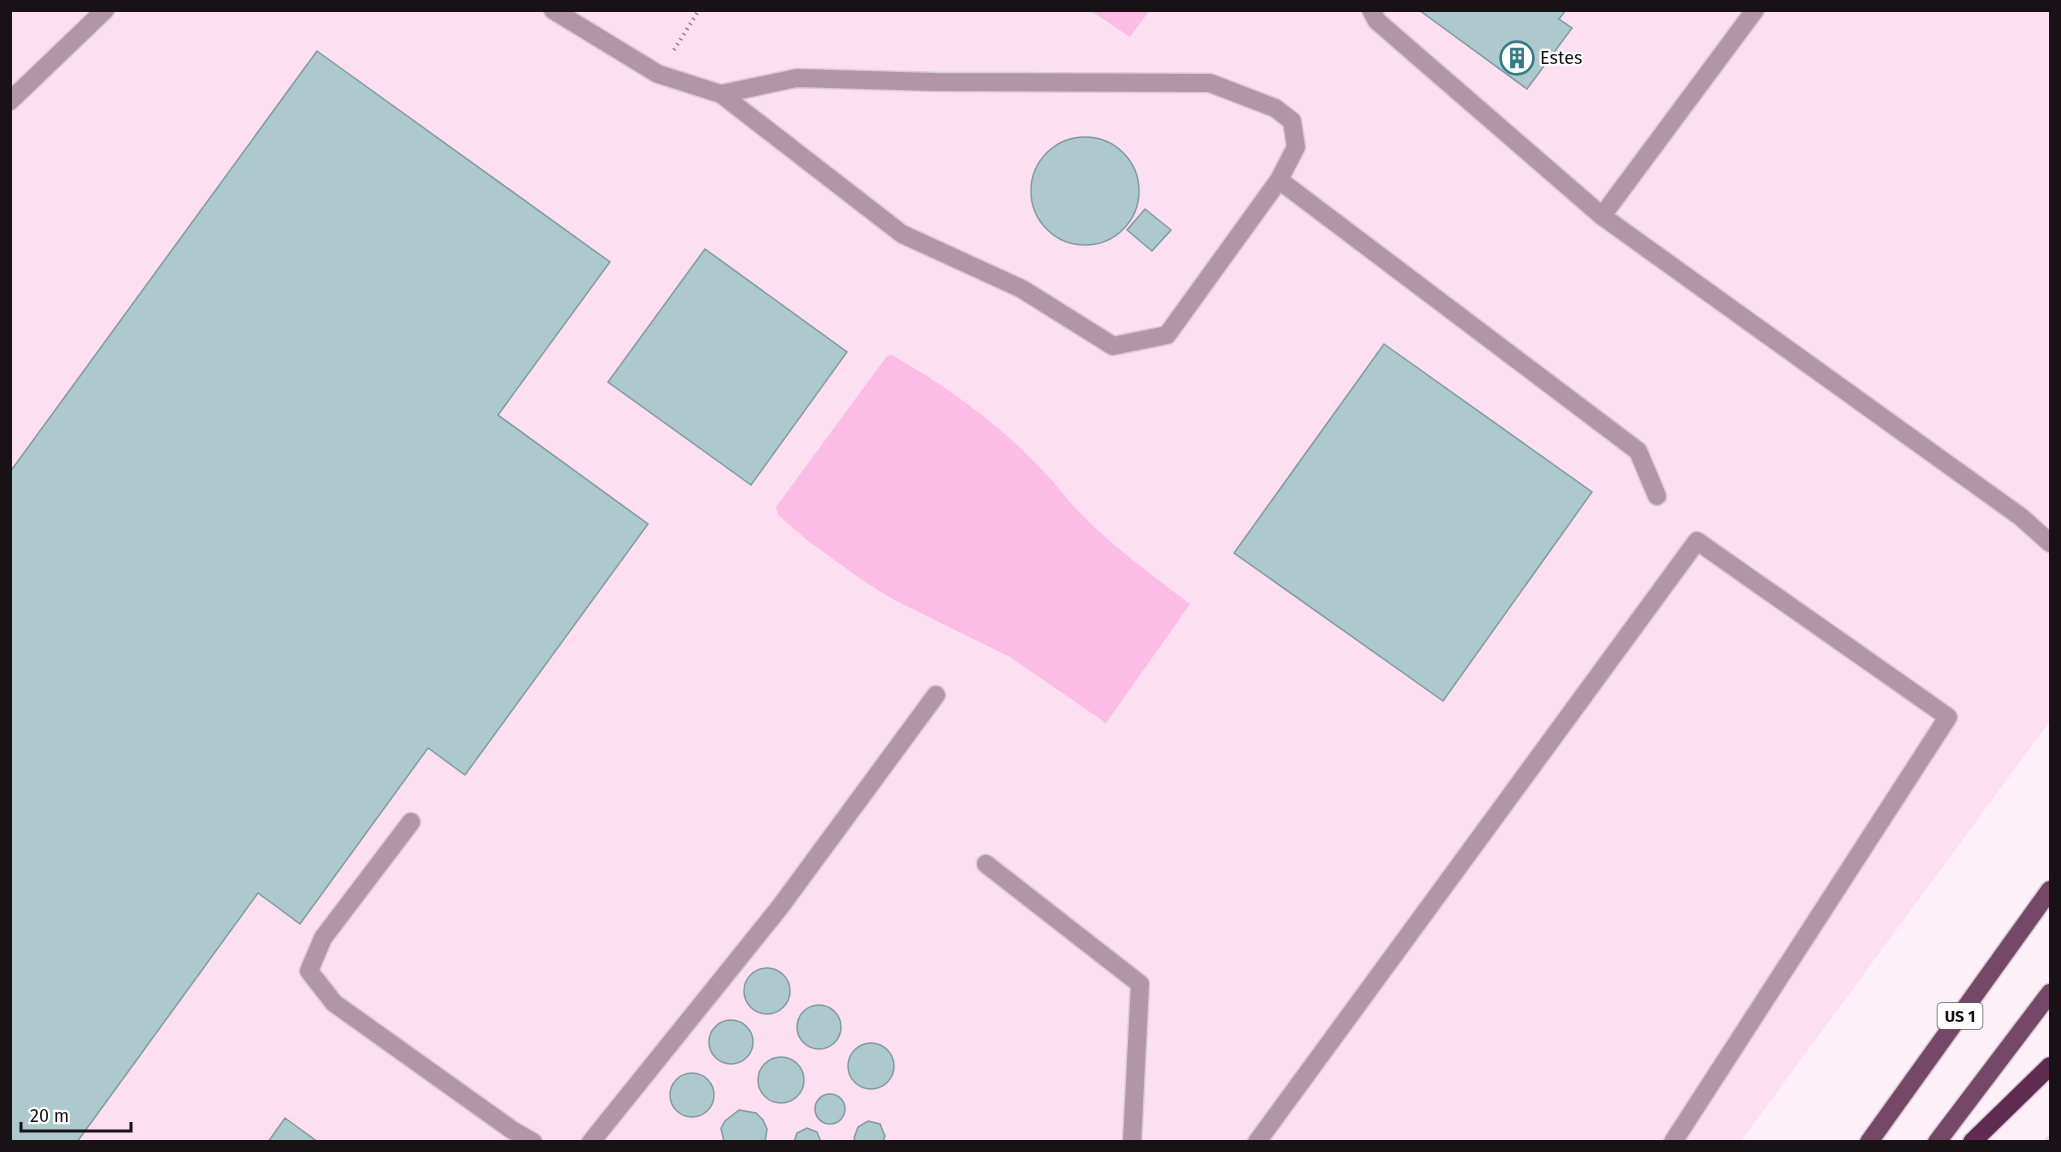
<svg xmlns="http://www.w3.org/2000/svg" width="2061" height="1152" font-family="'Fira Sans',sans-serif">
<style>
.built{fill:#fddff2}
.green{fill:#fbbce5}
.lines{fill:none;stroke-linecap:round;stroke-linejoin:round}
.stream{stroke:#f8d0e9;stroke-width:10}
.building{fill:#adc9cd;stroke:#809b9f;stroke-width:1.5}
.lane-casing{stroke:#d9ccd5;stroke-width:21}
.primary-casing{stroke:#d9ccd5;stroke-width:21}
.highway-casing{stroke:#d9ccd5;stroke-width:21}
.path{stroke:#8f848b;stroke-width:4;stroke-dasharray:1.5 4.5;stroke-linecap:butt}
.lane{stroke:#b296a7;stroke-width:18}
.primary{stroke:#764867;stroke-width:18}
.highway{stroke:#602b50;stroke-width:18}
.labels{text-anchor:middle;dominant-baseline:central;stroke-width:4.5;stroke-linejoin:round;paint-order:stroke}
.shield{fill:#fff;stroke:#5d585c;stroke-width:1.5}
.shield-label{font-size:16px;font-weight:bold;fill:#181116}
.poi-label{font-size:18px;fill:#181116;stroke:#fff;text-anchor:start}
</style>
<rect width="100%" height="100%" fill="#fef0f9"/>
<path class="built" d="M14,11H2050V721L1741,1141L11,1142L10,13Z"/>
<path class="green" d="M1091,11L1149,10V11L1130,37Z
M892,355C948,387 1000,425 1044,472C1057,485 1067,500 1080,513C1113,547 1152,575 1190,604L1106,723L1010,657L894,600L862,580L807,540L778,515L776,507L887,356Z"/>
<g class="lines">
<path class="stream" d="M2050,1142V1141"/>
</g>
<path class="building" d="M1419,10H1566L1559,19L1572,28L1527,89Z
M317,51L610,262L498,415L648,524L465,775L428,748L300,924L258,893L77,1142H10V472Z
M1031 191a54 54 0 1 1 108 0a54 54 0 1 1-108 0Z
M1145,209L1171,230L1152,251L1127,230Z
M705,249L847,352L751,485L608,382Z
M1384,344L1592,492L1443,701L1234,553Z
M744 991a23 23 0 1 1 46 0a23 23 0 1 1-46 0Z
M797 1027a22 22 0 1 1 44 0a22 22 0 1 1-44 0Z
M709 1042a22 22 0 1 1 44 0a22 22 0 1 1-44 0Z
M848 1066a23 23 0 1 1 46 0a23 23 0 1 1-46 0Z
M758 1080a23 23 0 1 1 46 0a23 23 0 1 1-46 0Z
M670 1095a22 22 0 1 1 44 0a22 22 0 1 1-44 0Z
M815 1109a15 15 0 1 1 30 0a15 15 0 1 1-30 0Z
M739,1110L756,1113L763,1120L767,1129L765,1142H724L721,1128L725,1121Z
M285,1118L318,1142H268Z
M868,1121L880,1124L885,1136L883,1142H856L854,1138L858,1127Z
M807,1128L817,1132L821,1142H794L797,1133Z"/>
<g class="lines">
<defs>
<path id="lane" d="M553,10L658,74L721,94L902,234L1022,289L1113,346L1167,335L1279,180L1296,147L1292,121L1275,108L1210,83L935,82L797,78L721,94
M1371,10L1377,21L1602,216L2021,517L2050,543
M10,101L105,10
M1279,180L1638,451L1657,496
M1602,216L1755,10
M411,822L323,938L309,971L334,1003L512,1130L533,1142
M986,864L1140,984L1132,1142
M591,1142L780,907L936,695
M1257,1142L1697,541L1948,717L1673,1142"/>
<path id="primary" d="M1869,1142L2050,890
M1937,1142L2050,993"/>
<path id="highway" d="M1972,1142L2050,1066"/>
</defs>
<use href="#lane" class="lane-casing"/>
<use href="#primary" class="primary-casing"/>
<use href="#highway" class="highway-casing"/>
<path class="path" d="M674,50L699,10"/>
<use href="#lane" class="lane"/>
<use href="#primary" class="primary"/>
<use href="#highway" class="highway"/>
</g>
<defs>
<symbol id="building-ring" viewBox="-11 -11 22 22"><circle r="9.5" fill="#fff" stroke="#347c85" stroke-width="1.5"/><path d="M-4-6H4V6H1V3H-1V6H-4ZM-2.5-4.3h1.7v1.8h-1.7ZM.8-4.3h1.7v1.8H.8ZM-2.5-1h1.7V.8h-1.7ZM.8-1h1.7V.8H.8Z" fill="#347c85"/></symbol>
</defs>
<g fill-rule="evenodd">
<use href="#building-ring" x="1498" y="39" width="38" height="38"/>
</g>
<g class="labels">
<rect class="shield" x="1937.5" y="1003" width="45" height="26" rx="4.5"/>
<g class="shield-label">
<text x="1960" y="1016">US 1</text>
</g>
<g class="poi-label">
<text x="1540" y="58">Estes</text>
</g>
</g>
<rect width="2061" height="1152" fill="none" stroke="#181116" stroke-width="24"/>
<path d="M21 1122v9h110v-9" fill="none" stroke="#181116" stroke-width="3"/>
<text x="30" y="1122" font-size="18" fill="#181116" stroke="#ffffff" stroke-width="4.5" paint-order="stroke">20 m</text>
</svg>
